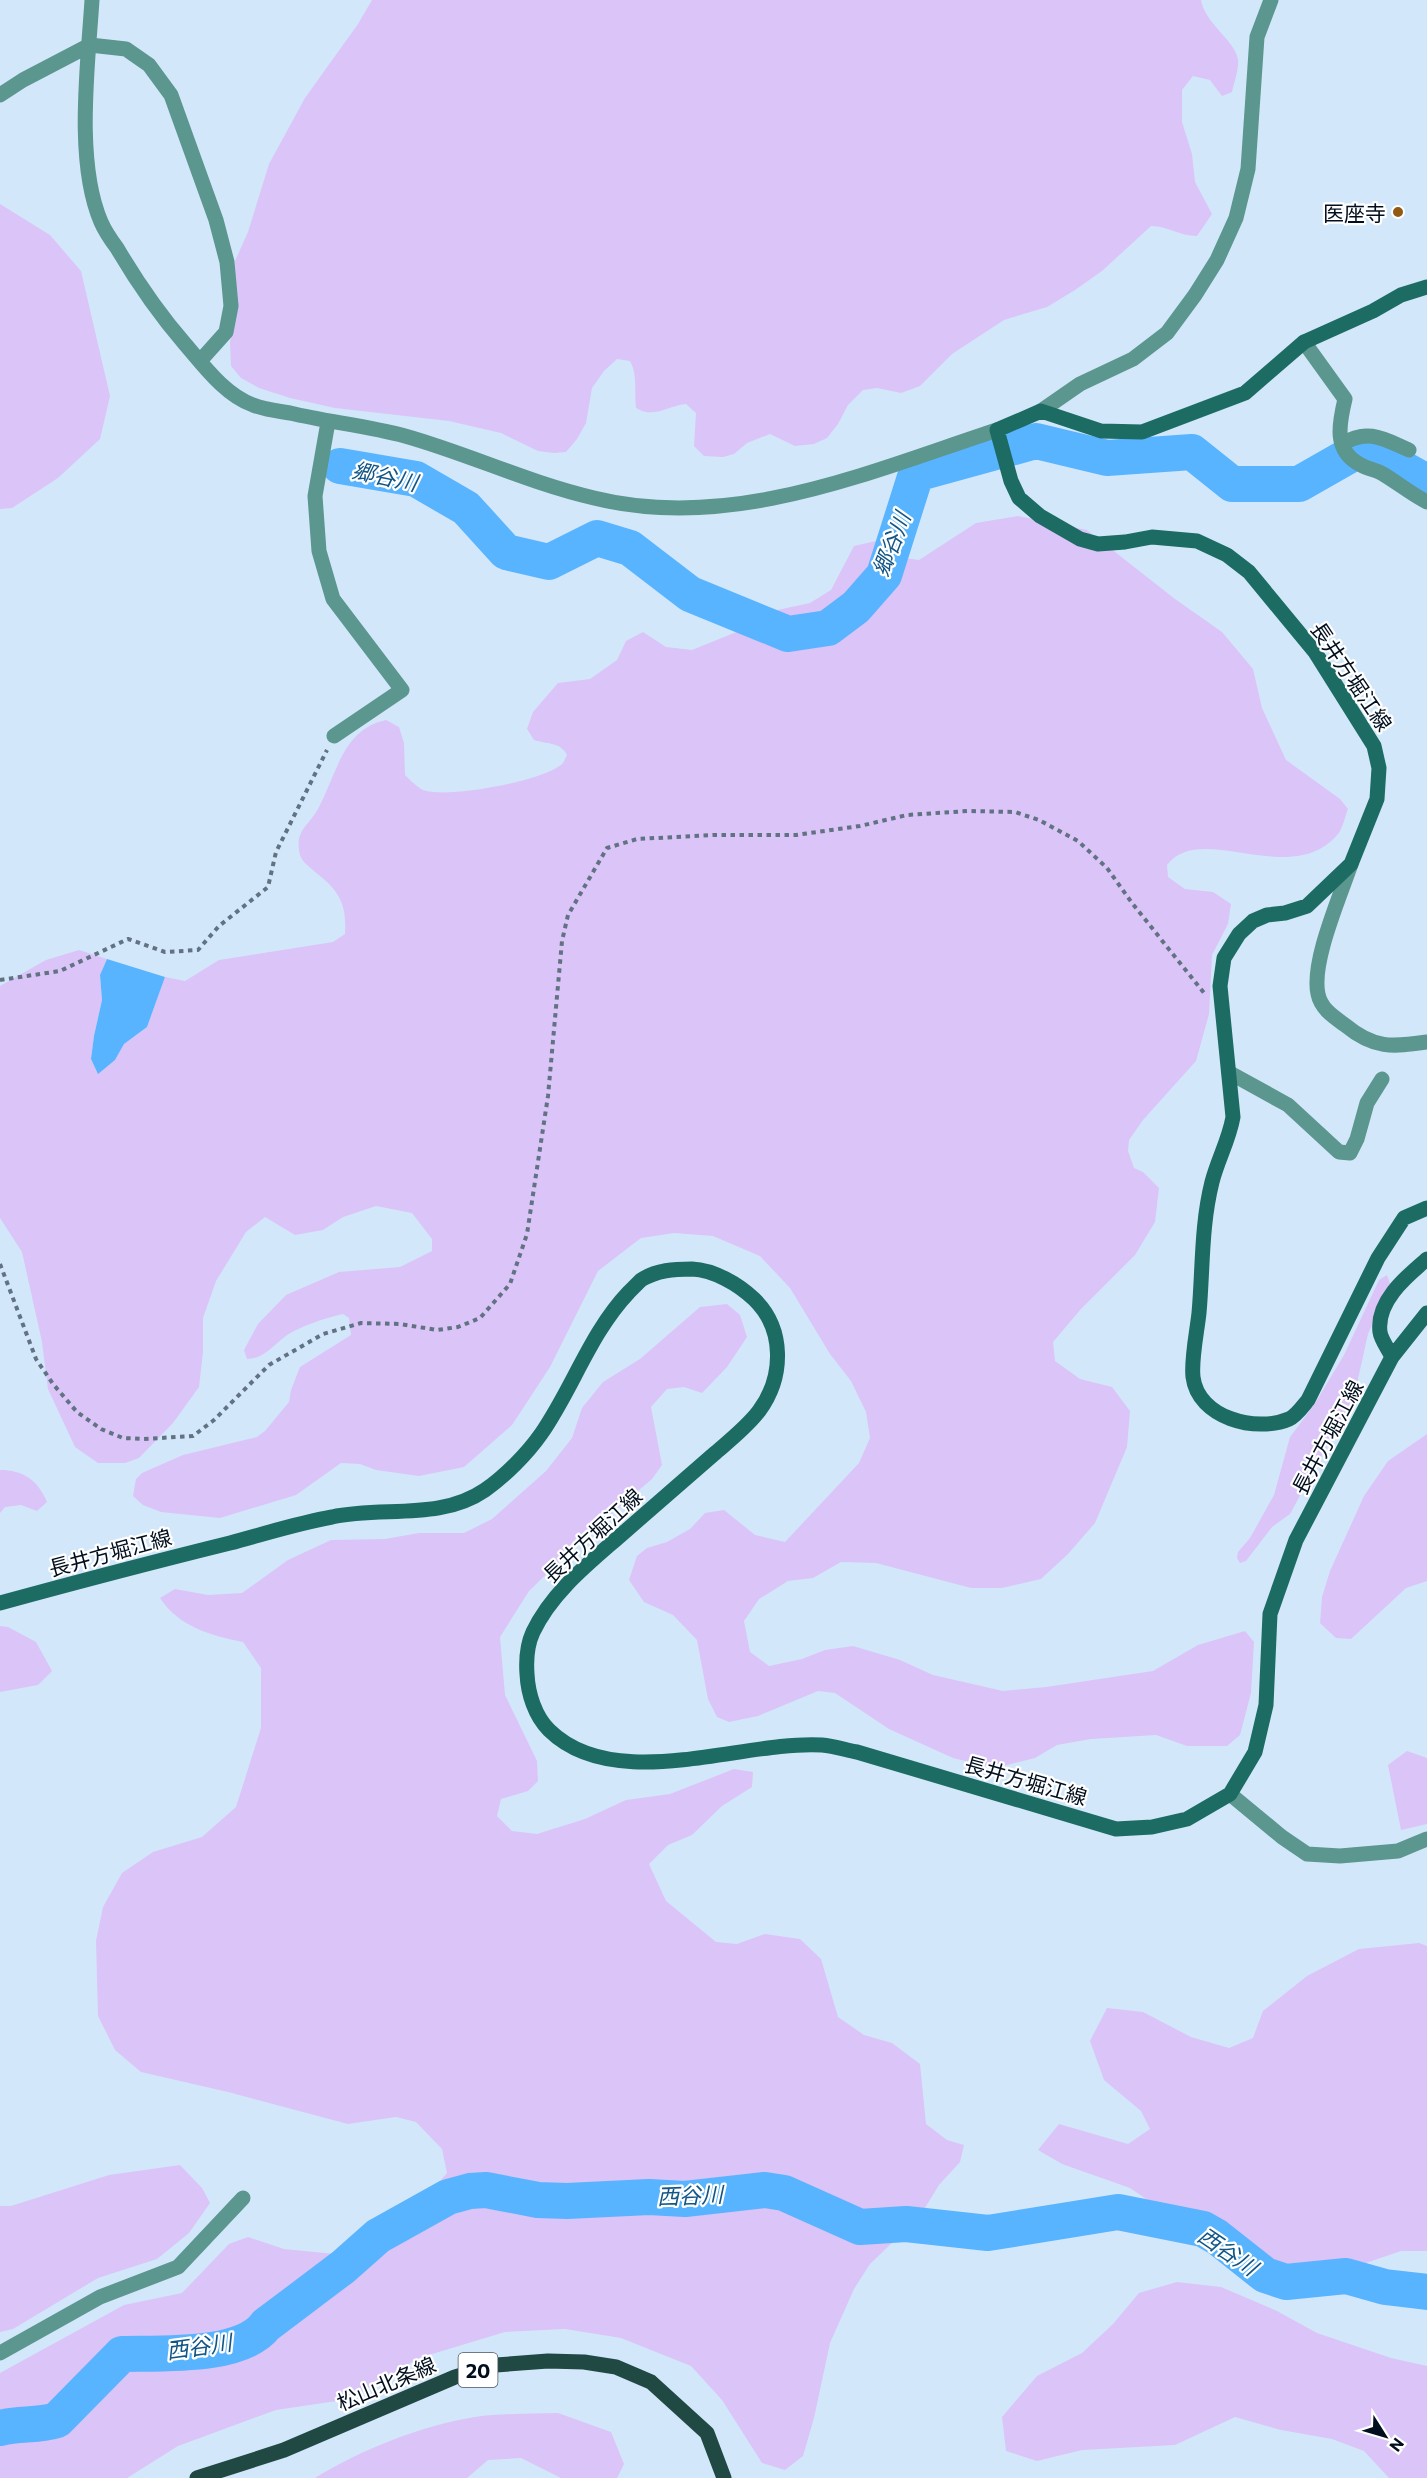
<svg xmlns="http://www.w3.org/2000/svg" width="1427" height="2478" font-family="Commissioner,'Noto Sans JP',sans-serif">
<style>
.green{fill:#dbc4f8}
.water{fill:#58b4fe}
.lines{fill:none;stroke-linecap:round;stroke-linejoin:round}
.river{stroke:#58b4fe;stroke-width:36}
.path{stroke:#617283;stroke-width:4;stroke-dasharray:4.5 4.5;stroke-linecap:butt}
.minor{stroke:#5b968f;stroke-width:15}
.secondary{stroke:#1c6c64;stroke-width:15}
.primary{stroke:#204944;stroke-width:15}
.poi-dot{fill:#915912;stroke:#fff;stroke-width:2}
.labels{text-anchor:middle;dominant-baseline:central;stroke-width:4.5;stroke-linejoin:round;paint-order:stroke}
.shield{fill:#fff;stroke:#4c5661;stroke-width:1.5}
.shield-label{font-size:20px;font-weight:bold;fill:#000e1d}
.poi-label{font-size:21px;fill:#000e1d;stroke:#fff;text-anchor:end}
.street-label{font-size:21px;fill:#000e1d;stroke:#fff}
.water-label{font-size:22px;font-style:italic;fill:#135686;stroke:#fff}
</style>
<rect width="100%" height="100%" fill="#d3e7fa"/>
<path class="green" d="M372,0H1201C1205,24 1236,41 1238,60C1239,69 1234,83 1232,92L1222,96L1210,80L1193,76L1182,90V122L1192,154L1195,182L1212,214L1197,236C1179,236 1168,226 1151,226L1102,271L1075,290L1047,307L1004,320L952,354L920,386L901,393L877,388L863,390L848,405L838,424L827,438L814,444L795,446L770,434L747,443L734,454L723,457L704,456L694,446L696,413L686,404C666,406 655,419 636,408C634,392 638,375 630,361L617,359L604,371L592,388L586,423L577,439L566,452L554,453L538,451L501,433L449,421L335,408L290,398L259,388L241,378L231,366L230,342L236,308L235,261L248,232L269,164L305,98L358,24Z
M0,204L50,235L81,271L110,396L100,439L58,478L12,508L0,509Z
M1018,516L1087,530L1175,599L1222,632L1253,669L1262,708L1286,760L1340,799L1348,809C1345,816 1343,828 1338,834C1291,890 1201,820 1167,865L1168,877L1185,889L1213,892L1231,904L1228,924L1212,955L1209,1014L1196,1061L1143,1120L1129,1140L1128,1151L1134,1168L1143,1172L1159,1188L1155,1222L1135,1255L1081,1309L1053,1342L1055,1361L1080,1379L1112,1387L1130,1411L1127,1447L1095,1523L1068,1554L1041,1579L1002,1588H971L876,1563L841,1562L813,1578L788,1581L759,1599L744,1621L750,1652L769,1666L802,1659L825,1650L853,1646L900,1660L933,1675L1003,1691L1046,1687L1153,1671L1198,1645L1245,1631L1254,1642L1251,1693L1240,1735L1227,1746H1187L1156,1735L1091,1739L1057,1745L1035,1758L995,1768L953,1758L889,1729L835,1693L818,1691L758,1716L729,1722L717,1717L708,1699L697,1640L673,1615L644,1602L629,1580L637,1556L647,1548L667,1542L690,1529L705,1513L724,1510L755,1535L785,1542L859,1463L870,1438L866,1412L851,1381L830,1354L790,1288L760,1256L713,1236L674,1233L641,1238L598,1271L550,1367L512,1425L464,1467L419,1476L376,1470L360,1464L341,1463L296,1495L220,1518L161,1512L143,1505L133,1496L136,1479L142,1473L183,1455L257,1437L265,1431L289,1402L291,1390L300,1367L351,1335L349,1318L343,1314C326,1318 310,1323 294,1331C277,1339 267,1359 247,1359L244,1350L258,1324L286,1295L339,1272L400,1267L432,1251V1239L412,1213L376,1206L343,1217L323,1230L295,1235L265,1217L246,1232L216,1281L203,1318V1352L199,1387L173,1423L139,1458L125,1463H98L75,1447L48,1389L42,1342L22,1252L0,1218V986L46,960L79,950L107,959L100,975L102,1000L94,1036L91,1059L98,1073L115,1060L124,1044L147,1027L165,977L185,981L219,960L333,942L345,934C347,904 339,890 315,872C310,867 302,862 300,855C294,829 309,827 319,807C337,773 343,729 386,720L399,727L404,743L405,775C410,780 417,787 423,790C446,799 546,781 563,763C563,763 567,755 567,755C561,742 546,744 534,740L527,729L533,712L558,683L590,679L617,660L626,641L643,632L666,647L692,650L739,631L768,612L810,603L831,590L854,546L876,541L905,558L919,560L976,523Z
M1387,1275L1390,1284L1368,1334L1354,1397L1290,1514L1272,1527L1246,1561L1240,1563L1237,1558L1238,1552L1250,1538L1274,1495L1290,1437L1314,1405L1344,1355L1379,1280Z
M727,1304L740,1315L747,1337L727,1367L702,1393L684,1387L667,1389L651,1407L662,1465L652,1479L592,1530L529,1591L500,1637L505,1695L537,1761L538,1781L528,1791L501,1799L497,1816L512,1831L537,1834L585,1819L626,1800L670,1794L734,1769L753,1772L752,1787L722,1806L692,1835L668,1845L649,1864L666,1901L716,1942L737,1944L765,1934L800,1939L821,1959L838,2017L864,2035L892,2043L920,2064L926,2124L947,2140L964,2145L960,2162L939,2185L920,2216L870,2264L854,2289L830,2343L814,2418L803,2456L785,2470L762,2463L722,2400L691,2366L621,2338L565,2329L505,2332L419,2358L350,2399L276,2410L178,2446L127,2478H0V2373L124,2305L182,2293L229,2244L248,2237L284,2249L335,2254L421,2203L447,2173L442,2149L416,2122L396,2117L348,2124L228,2092L141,2072L115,2050L98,2016L96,1941L103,1907L122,1873L153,1852L202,1837L236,1807L261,1728V1668L243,1642C211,1636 178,1626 160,1598L175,1589L208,1595L242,1593L288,1560L331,1540L385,1539L419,1533H464L492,1519L546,1471L572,1438L582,1408L603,1382L640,1359L700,1307Z
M1427,1434V1581L1406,1588L1351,1639L1336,1638L1320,1623L1322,1597L1330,1571L1364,1496L1388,1461Z
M0,1470C23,1470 38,1480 47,1502L37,1511L21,1505L5,1507L0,1513Z
M0,1626L8,1627L36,1642L52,1671L38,1685L0,1692Z
M1407,1751L1427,1758V1824L1401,1830L1388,1765Z
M1419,1943L1427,1946V2251H1401L1357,2266L1307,2269L1249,2256L1183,2224L1130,2188L1062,2164L1038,2150L1059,2124L1128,2144L1150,2129L1141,2111L1104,2080L1090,2041L1107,2008L1143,2012L1191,2037L1229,2048L1253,2038L1263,2011L1307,1976L1359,1949Z
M180,2165L202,2188L210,2203L189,2233L157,2259L98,2278L13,2329L0,2332V2206H11L109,2175Z
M1177,2282L1221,2287L1277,2311L1317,2333L1391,2358L1427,2366V2478H1389L1364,2451L1332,2439L1281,2430L1235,2417L1175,2445L1082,2450L1037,2461L1006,2451L1002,2417L1037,2376L1082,2353L1113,2324L1139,2293Z
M558,2413L611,2432L624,2464L617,2478H561L521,2458L488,2460L467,2478H315C360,2450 423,2425 475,2417C501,2413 531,2414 558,2413Z"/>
<path class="water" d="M107,959L165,977L147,1027L124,1044L115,1060L98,1074L91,1059L94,1036L102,1000L100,975Z"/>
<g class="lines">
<path class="river" d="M340,466L416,479L466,508L506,552L549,562L597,538L630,548L690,594L788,634L828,628L856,607L884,575L916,474L1036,441L1107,458L1192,452L1232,484H1299L1364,447L1427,482
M0,2428C19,2423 38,2426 57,2420L122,2354C161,2353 242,2358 266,2325L343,2267L378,2236L448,2197L470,2191L486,2190L538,2200L567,2201L649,2197L685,2199L765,2190L784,2193L860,2227L906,2224L988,2233L1118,2212L1203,2229L1217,2237L1265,2275L1286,2282L1346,2276L1385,2287L1427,2292"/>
<path class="path" d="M0,980L60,971L128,939L165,952L198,950L219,926L268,887L276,852L327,750
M0,1264L36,1359L53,1384L77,1412L101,1429L123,1438L144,1439L193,1436L214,1420L269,1365L323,1334L361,1323L400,1324L437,1330L458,1327L480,1318L510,1284L527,1234L548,1096L562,941L568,915L607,848L637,839L714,835H796L860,826L907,815L968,811L1015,812L1039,820L1078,841L1107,868L1132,903L1204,993"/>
<path class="minor" d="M92,0C88,64 75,162 101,222C105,231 111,240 117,248C137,282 159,314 185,344C204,366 225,395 253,405C265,410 278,411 290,413C328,422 368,426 405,436C469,454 529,483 594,498C732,532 869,472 997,430
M0,95L23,80L90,45L126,49L149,65L171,95L216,220L227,262L231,306L226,332L200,361
M1304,342L1345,399C1339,424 1333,451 1361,465C1368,469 1377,470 1383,474C1398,483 1411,494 1427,502
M1041,411L1080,384L1133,359L1167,333L1195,295L1217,260L1236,218L1248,169L1257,37L1271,0
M328,422L315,496L319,551L333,599L402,690L334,736
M1342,444C1368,428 1384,439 1409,450
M1351,864C1340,897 1311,962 1318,994C1321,1009 1334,1017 1345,1025C1374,1049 1392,1047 1427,1042
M1230,1073L1288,1105L1339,1152L1350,1153L1357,1139L1367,1103L1382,1079
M1230,1794L1282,1837L1307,1854L1340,1856L1398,1851L1427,1839
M0,2353L100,2297L178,2267L243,2198"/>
<path class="secondary" d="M1427,287L1401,295L1373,311L1304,342L1245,393L1142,432L1101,431L1041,411L997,430L1011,481L1019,498L1040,516L1080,539L1098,544L1125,542L1152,537L1197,541L1227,555L1249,572L1315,652L1374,746L1379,768L1377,799L1351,864L1307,906L1285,913L1267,915L1253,921L1239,934L1224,958L1220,986L1233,1117C1229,1140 1218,1159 1212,1182C1201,1226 1203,1268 1199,1313C1197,1332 1191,1359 1193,1377C1198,1418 1256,1433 1289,1419C1296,1416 1303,1406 1308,1400L1378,1258L1404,1218L1427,1208
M1392,1357C1389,1350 1381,1340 1380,1332C1376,1301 1407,1276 1427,1259
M0,1603C77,1582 153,1562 230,1543C264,1534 298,1523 332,1517C383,1506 440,1521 485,1490C505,1476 527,1454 541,1434C573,1388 590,1333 629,1292C630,1291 640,1281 641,1280C657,1270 674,1269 692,1269C714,1270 738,1284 754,1299C785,1329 784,1377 759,1411C747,1427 729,1441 714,1454C683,1481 652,1508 621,1535C589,1563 552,1592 533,1632C527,1645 526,1660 527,1674C528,1694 535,1716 549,1730C615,1795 743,1740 822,1745C834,1746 846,1750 857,1752L1116,1829L1152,1827L1187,1819L1230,1794L1255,1752L1266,1705L1270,1614L1296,1540L1392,1357L1427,1313"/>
<path class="primary" d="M197,2478L284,2450L455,2377L496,2365L548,2361L584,2362L616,2367L651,2382L707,2433L724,2478"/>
</g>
<circle class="poi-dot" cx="1398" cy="212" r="6"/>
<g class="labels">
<rect class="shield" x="458.5" y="2353" width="39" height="34" rx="4.5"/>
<g class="shield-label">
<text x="478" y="2370">20</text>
</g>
<g class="poi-label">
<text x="1386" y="212">医座寺</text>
</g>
<g class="street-label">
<text transform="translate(1352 676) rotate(56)">長井方堀江線</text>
<text transform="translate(1327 1437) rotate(-62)">長井方堀江線</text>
<text transform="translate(592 1535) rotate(-43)">長井方堀江線</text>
<text transform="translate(110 1552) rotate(-15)">長井方堀江線</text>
<text transform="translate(1026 1780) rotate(16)">長井方堀江線</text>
<text transform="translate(386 2383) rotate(-23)">松山北条線</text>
</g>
<g class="water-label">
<text transform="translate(385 476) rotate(12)">郷谷川</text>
<text transform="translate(891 544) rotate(-69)">郷谷川</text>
<text transform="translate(690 2195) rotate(-2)">西谷川</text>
<text transform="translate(1228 2251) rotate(34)">西谷川</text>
<text transform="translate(199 2346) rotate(-8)">西谷川</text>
</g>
</g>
<g transform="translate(1385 2436) rotate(127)" stroke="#ffffff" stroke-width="4.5" paint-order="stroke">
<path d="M0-4.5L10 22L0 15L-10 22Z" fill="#000e1d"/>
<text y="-9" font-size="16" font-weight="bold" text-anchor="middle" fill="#000e1d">N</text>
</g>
</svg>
